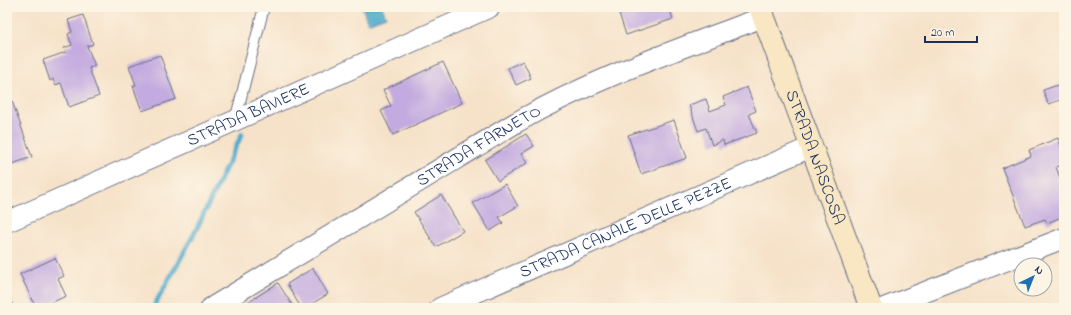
<svg xmlns="http://www.w3.org/2000/svg" width="1071" height="315" font-family="'Indie Flower',sans-serif">
<style>
.water{fill:#4faccd;stroke:#356e96}
.lines{fill:none;stroke-linecap:round;stroke-linejoin:round}
.stream{stroke:#4faccd;stroke-width:5}
.building{fill:#c3aae0}
.lane-casing{stroke:#686e83;stroke-width:12}
.street-casing{stroke:#686e83;stroke-width:22}
.secondary-casing{stroke:#686e83;stroke-width:24}
.lane{stroke:#fff;stroke-width:10}
.street{stroke:#fff;stroke-width:20}
.secondary{stroke:#f9e7c3;stroke-width:22}
.labels{text-anchor:middle;dominant-baseline:central;stroke-width:3;stroke-linejoin:round;paint-order:stroke}
.street-label{font-size:17px;fill:#1b2f5e;stroke:#fcf5e5}
</style>
<rect width="100%" height="100%" fill="#fcf5e5"/>
<filter id="ink" filterUnits="userSpaceOnUse"><feTurbulence type="fractalNoise" baseFrequency=".025" numOctaves="2"/><feDisplacementMap in="SourceGraphic" scale="8" xChannelSelector="R" yChannelSelector="G"/><feConvolveMatrix kernelMatrix="1 2 1 2 8 2 1 2 1" color-interpolation-filters="sRGB"/></filter>
<filter id="wash" filterUnits="userSpaceOnUse"><feTurbulence type="fractalNoise" baseFrequency=".012" numOctaves="4" result="noise"/><feDisplacementMap in="SourceGraphic" scale="16" xChannelSelector="R" yChannelSelector="G"/><feGaussianBlur stdDeviation="0.9" result="paint"/><feColorMatrix in="noise" values="0 0 0 0 0 0 0 0 0 0 0 0 0 0 0 0 0 1.4 0 .05"/><feComposite in="paint" operator="in"/></filter>
<g filter="url(#wash)">
<rect width="100%" height="100%" fill="#f6e2c9"/>
<path class="water" d="M362,7H382L386,16L368,23Z"/>
<g class="lines">
<path class="stream" d="M153,308L193,236L242,134"/>
</g>
<g id="blocks">
<path class="building" d="M617,7H669L673,19L626,35Z
M83,15L93,44L87,46L95,66L89,68L99,96L69,107L61,83L55,85L53,79L50,81L43,60L66,52L64,48L72,45L68,34L72,32L68,20Z
M160,55L176,99L142,111L133,86L136,85L129,66Z
M523,61L531,78L516,85L508,68Z
M443,62L462,103L393,135L381,111L391,106L383,90Z
M1064,83V99L1048,104L1043,90Z
M747,87L756,111L749,114L757,133L724,145L723,140L712,145L706,128L698,131L689,105L706,99L710,111L726,105L723,97Z
M12,101L32,157L7,166V103Z
M674,120L687,158L641,174L628,135Z
M526,134L534,146L521,154L527,163L498,181L485,160Z
M1058,138L1064,153V164L1056,167L1064,188V216L1047,223L1045,219L1025,226L1002,168L1031,156L1029,150Z
M505,184L518,206L499,217L503,223L490,231L473,203Z
M441,195L463,231L436,247L414,212Z
M55,258L64,276L58,279L66,296L40,308H36L20,274Z
M313,268L328,294L305,308H301L287,284Z
M278,283L294,308H239Z
M7,292L14,308H7Z"/>
</g>
</g>
<g filter="url(#ink)">
<use href="#blocks" fill-opacity="0" stroke="#686e83" stroke-width="1"/>
<g class="lines">
<defs>
<path id="lane" d="M235,121L264,7"/>
<g id="street">
<path id="s1" d="M7,222L490,7"/>
<path id="s2" d="M211,308L517,122C594,78 680,49 763,17"/>
<path id="s3" d="M440,308L811,147"/>
<path d="M884,308L1064,238"/>
</g>
<g id="secondary">
<path id="s4" d="M760,7L871,308"/>
</g>
</defs>
<use href="#lane" class="lane-casing"/>
<use href="#street" class="street-casing"/>
<use href="#secondary" class="secondary-casing"/>
<use href="#lane" class="lane"/>
<use href="#street" class="street"/>
<use href="#secondary" class="secondary"/>
</g>
</g>
<g class="labels">
<g class="street-label">
<text stroke="none"><textPath href="#s1" startOffset="264">STRADA BAVIERE</textPath></text>
<text stroke="none"><textPath href="#s2" startOffset="313">STRADA FARNETO</textPath></text>
<text stroke="none"><textPath href="#s4" startOffset="160">STRADA NASCOSA</textPath></text>
<text stroke="none"><textPath href="#s3" startOffset="202">STRADA CANALE DELLE PEZZE</textPath></text>
</g>
</g>
<rect width="1071" height="315" fill="none" stroke="#fcf5e5" stroke-width="24"/>
<g transform="translate(1033 277) rotate(43)"><circle r="19" fill="#fcf5e5" stroke="#a2a6af"/>
<path d="M0-3L7 15L0 10L-7 15Z" fill="#1f6fb2"/>
<text y="-6" font-size="11" font-weight="bold" text-anchor="middle" fill="#1b2f5e">N</text>
</g>
<path d="M925 36v6h52v-6" fill="none" stroke="#1b2f5e" stroke-width="2"/>
<text x="931" y="36" font-size="12" fill="#1b2f5e" stroke="#fcf5e5" stroke-width="3" paint-order="stroke">20 m</text>
</svg>
